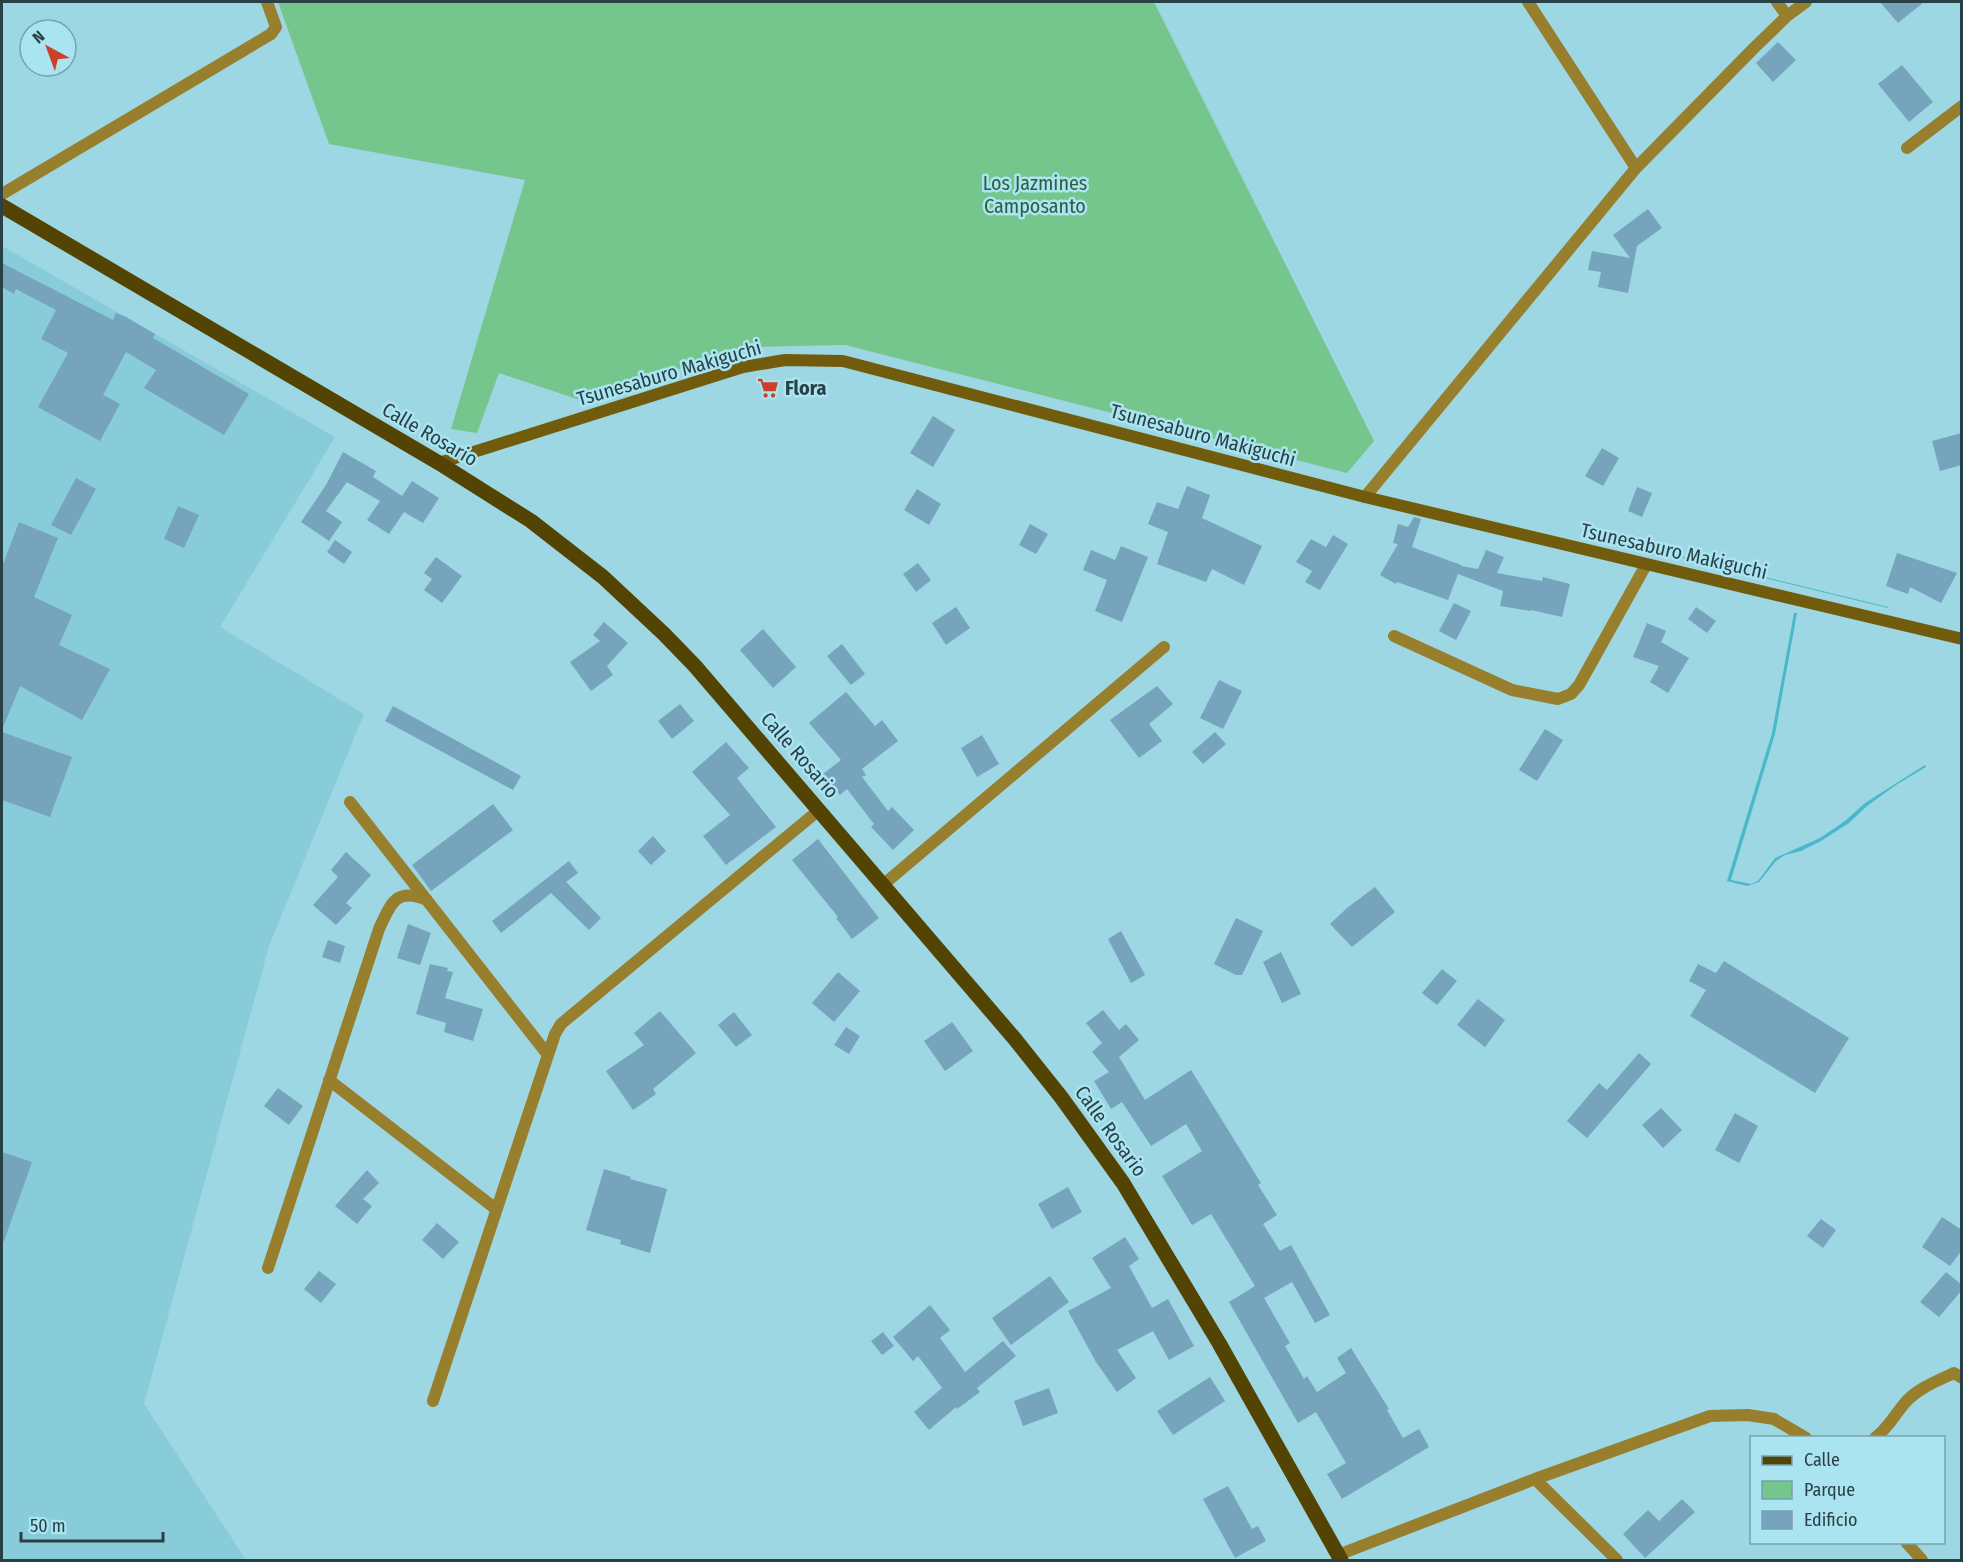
<svg xmlns="http://www.w3.org/2000/svg" width="1963" height="1562" font-family="'Fira Sans Condensed',sans-serif">
<style>
.built{fill:#88cbd9}
.green{fill:#74c68c}
.water{fill:#4bb7cc}
.building{fill:#76a4bd}
.lines{fill:none;stroke-linecap:round;stroke-linejoin:round}
.street{stroke:#977f2e;stroke-width:12}
.secondary{stroke:#715c0d;stroke-width:12}
.primary{stroke:#544404;stroke-width:15}
.labels{text-anchor:middle;dominant-baseline:central;stroke-width:5;stroke-linejoin:round;paint-order:stroke}
.park-label{font-size:20px;fill:#2b5e3b;stroke:#aae4f0}
.street-label{font-size:20px;fill:#294146;stroke:#aae4f0}
.poi-label{font-size:20px;font-weight:bold;fill:#294146;stroke:#aae4f0;text-anchor:start}
</style>
<rect width="100%" height="100%" fill="#9dd7e3"/>
<!-- built -->
<path class="built" d="M 2,246 L 335,437 L 220,627 L 364,714 L 269,946 L 144,1404 L 246,1560 L 2,1560 Z"/>
<!-- green -->
<path class="green" d="M 278,2 L 1154,2 L 1374,441 L 1347,473 L 845,345 L 754,347 L 725,354 L 583,401 L 499,373 L 477,433 L 451,429 L 525,180 L 329,144 Z"/>
<!-- water -->
<path class="water" d="M 1588,534 L 1888,607 L 1888,608 L 1587,535 Z
M 1794,613 L 1797,613 L 1775,734 L 1731,880 L 1751,884 L 1758,881 L 1775,858 L 1820,838 L 1845,821 L 1865,803 L 1925,765 L 1926,767 L 1896,785 L 1867,806 L 1849,823 L 1821,841 L 1801,851 L 1785,855 L 1776,861 L 1759,882 L 1747,886 L 1727,881 L 1772,733 Z"/>
<!-- building -->
<path class="building" d="M 1880,2 L 1924,2 L 1898,23 Z
M 1778,42 L 1796,60 L 1773,82 L 1756,63 Z
M 1902,65 L 1933,102 L 1909,122 L 1878,84 Z
M 1648,209 L 1662,228 L 1637,246 L 1628,293 L 1598,287 L 1601,272 L 1588,270 L 1592,251 L 1630,258 L 1613,235 Z
M 2,263 L 113,320 L 116,313 L 126,317 L 155,334 L 153,338 L 249,394 L 224,435 L 144,388 L 156,370 L 126,352 L 103,395 L 120,404 L 100,441 L 38,407 L 68,353 L 41,339 L 56,310 L 16,289 L 14,294 L 2,287 Z
M 933,416 L 955,430 L 933,467 L 910,453 Z
M 1962,433 L 1962,465 L 1940,471 L 1932,441 Z
M 1602,448 L 1619,458 L 1603,486 L 1585,476 Z
M 343,452 L 376,471 L 373,477 L 402,496 L 412,481 L 439,498 L 423,523 L 404,512 L 389,534 L 367,520 L 380,501 L 347,482 L 326,511 L 342,522 L 329,541 L 301,522 L 326,485 Z
M 76,478 L 96,489 L 71,535 L 51,525 Z
M 1187,486 L 1210,495 L 1202,518 L 1262,546 L 1244,585 L 1212,569 L 1206,582 L 1157,564 L 1168,532 L 1148,524 L 1157,502 L 1178,509 Z
M 1637,487 L 1652,493 L 1642,517 L 1628,511 Z
M 917,489 L 941,504 L 929,525 L 904,510 Z
M 178,506 L 199,515 L 184,548 L 164,539 Z
M 1414,517 L 1421,519 L 1412,547 L 1461,565 L 1461,566 L 1478,569 L 1486,550 L 1504,557 L 1497,573 L 1542,581 L 1543,577 L 1570,584 L 1562,617 L 1531,610 L 1531,611 L 1500,606 L 1503,591 L 1458,574 L 1448,600 L 1397,582 L 1396,584 L 1380,575 L 1398,544 L 1393,543 L 1398,524 L 1408,527 Z
M 19,522 L 58,538 L 34,597 L 72,615 L 59,645 L 110,669 L 82,720 L 20,686 L 2,730 L 2,567 Z
M 1030,524 L 1048,534 L 1036,554 L 1019,545 Z
M 1333,535 L 1348,544 L 1320,590 L 1305,582 L 1312,571 L 1296,562 L 1311,539 L 1326,547 Z
M 335,540 L 352,552 L 344,564 L 327,552 Z
M 1121,546 L 1148,557 L 1122,622 L 1095,611 L 1107,580 L 1083,570 L 1091,550 L 1115,560 Z
M 1897,553 L 1957,573 L 1941,603 L 1910,587 L 1908,594 L 1886,586 Z
M 436,557 L 462,576 L 442,603 L 424,590 L 432,579 L 424,573 Z
M 918,563 L 931,580 L 916,592 L 903,574 Z
M 1454,603 L 1471,611 L 1456,640 L 1439,631 Z
M 956,607 L 970,628 L 946,645 L 932,623 Z
M 1696,607 L 1716,621 L 1707,633 L 1688,619 Z
M 604,622 L 628,643 L 607,666 L 613,675 L 591,691 L 570,662 L 600,641 L 593,635 Z
M 1647,623 L 1666,631 L 1661,642 L 1689,658 L 1668,693 L 1650,682 L 1659,666 L 1633,657 Z
M 763,629 L 796,667 L 773,688 L 740,650 Z
M 842,644 L 865,674 L 851,685 L 827,656 Z
M 1219,680 L 1242,691 L 1223,729 L 1200,718 Z
M 1157,686 L 1173,704 L 1149,724 L 1162,741 L 1139,758 L 1110,720 Z
M 846,692 L 875,726 L 882,720 L 898,741 L 862,769 L 866,775 L 862,777 L 888,811 L 892,807 L 914,830 L 893,850 L 871,827 L 874,824 L 847,789 L 840,795 L 823,774 L 841,760 L 809,723 Z
M 680,704 L 694,721 L 672,739 L 658,721 Z
M 393,706 L 521,776 L 513,790 L 385,721 Z
M 1545,729 L 1563,740 L 1537,781 L 1519,770 Z
M 2,732 L 72,757 L 50,817 L 2,800 Z
M 1215,732 L 1226,744 L 1203,764 L 1192,752 Z
M 982,735 L 999,764 L 977,777 L 961,748 Z
M 726,742 L 749,768 L 737,778 L 776,827 L 726,865 L 703,836 L 730,815 L 692,772 Z
M 493,804 L 513,830 L 431,891 L 412,865 Z
M 653,836 L 666,851 L 651,865 L 638,851 Z
M 818,839 L 879,918 L 852,939 L 836,918 L 838,917 L 792,860 Z
M 346,852 L 371,875 L 346,903 L 352,908 L 336,925 L 313,905 L 338,877 L 331,870 Z
M 569,861 L 578,873 L 566,882 L 601,918 L 589,930 L 551,893 L 501,933 L 492,921 Z
M 1375,887 L 1395,912 L 1352,947 L 1330,924 L 1347,908 Z
M 1236,918 L 1263,931 L 1242,975 L 1236,975 L 1214,964 Z
M 408,924 L 431,933 L 420,965 L 397,958 Z
M 1121,931 L 1145,975 L 1131,983 L 1108,939 Z
M 328,940 L 345,946 L 340,963 L 322,957 Z
M 1281,952 L 1301,994 L 1282,1003 L 1263,962 Z
M 1724,961 L 1849,1038 L 1815,1093 L 1690,1016 L 1706,990 L 1689,981 L 1698,964 L 1716,973 Z
M 430,964 L 448,968 L 447,971 L 453,972 L 445,998 L 483,1009 L 473,1041 L 444,1032 L 446,1023 L 416,1014 Z
M 1442,969 L 1457,981 L 1437,1005 L 1422,993 Z
M 838,972 L 860,991 L 834,1022 L 812,1003 Z
M 1478,999 L 1505,1020 L 1485,1047 L 1457,1025 Z
M 1103,1010 L 1119,1030 L 1126,1024 L 1139,1040 L 1119,1057 L 1145,1100 L 1191,1070 L 1261,1183 L 1258,1185 L 1277,1215 L 1263,1224 L 1280,1251 L 1291,1245 L 1330,1315 L 1315,1323 L 1292,1282 L 1264,1298 L 1290,1343 L 1285,1346 L 1304,1379 L 1307,1376 L 1317,1392 L 1346,1373 L 1337,1358 L 1351,1348 L 1389,1409 L 1387,1410 L 1403,1438 L 1419,1429 L 1429,1447 L 1342,1499 L 1327,1474 L 1346,1463 L 1316,1412 L 1298,1423 L 1229,1302 L 1255,1286 L 1211,1214 L 1192,1225 L 1162,1176 L 1202,1151 L 1186,1124 L 1151,1146 L 1122,1102 L 1111,1109 L 1094,1081 L 1109,1072 L 1092,1052 L 1102,1043 L 1086,1023 Z
M 660,1011 L 696,1053 L 653,1089 L 656,1094 L 633,1110 L 606,1071 L 644,1045 L 634,1033 Z
M 734,1012 L 752,1035 L 736,1047 L 718,1025 Z
M 952,1022 L 973,1051 L 945,1071 L 924,1041 Z
M 846,1027 L 860,1036 L 849,1054 L 834,1045 Z
M 1639,1053 L 1651,1064 L 1587,1138 L 1567,1121 L 1599,1083 L 1607,1090 Z
M 278,1088 L 303,1106 L 289,1125 L 264,1106 Z
M 1661,1108 L 1682,1130 L 1663,1148 L 1642,1125 Z
M 1735,1113 L 1758,1126 L 1739,1163 L 1715,1150 Z
M 2,1152 L 32,1162 L 4,1241 L 2,1241 Z
M 604,1169 L 631,1177 L 630,1179 L 667,1189 L 650,1253 L 620,1244 L 621,1240 L 586,1230 Z
M 367,1170 L 379,1183 L 363,1199 L 372,1206 L 357,1224 L 335,1206 Z
M 1068,1187 L 1082,1212 L 1052,1229 L 1038,1204 Z
M 1942,1217 L 1962,1230 L 1962,1250 L 1950,1266 L 1922,1247 Z
M 1821,1219 L 1836,1230 L 1823,1248 L 1807,1236 Z
M 437,1223 L 459,1242 L 443,1259 L 422,1240 Z
M 1125,1237 L 1139,1259 L 1129,1266 L 1152,1308 L 1168,1299 L 1194,1346 L 1169,1360 L 1153,1331 L 1117,1350 L 1136,1378 L 1117,1392 L 1096,1362 L 1068,1311 L 1111,1288 L 1092,1258 Z
M 319,1271 L 336,1284 L 321,1303 L 304,1289 Z
M 1946,1272 L 1962,1285 L 1962,1290 L 1939,1317 L 1920,1302 Z
M 1050,1276 L 1069,1302 L 1011,1345 L 992,1318 Z
M 930,1305 L 950,1330 L 940,1338 L 965,1372 L 1003,1341 L 1016,1356 L 977,1388 L 980,1392 L 957,1409 L 956,1407 L 929,1430 L 914,1412 L 942,1388 L 918,1356 L 913,1361 L 893,1337 Z
M 883,1332 L 894,1346 L 882,1355 L 871,1341 Z
M 1210,1377 L 1225,1401 L 1173,1435 L 1157,1411 Z
M 1049,1388 L 1058,1413 L 1023,1426 L 1014,1401 Z
M 1228,1486 L 1252,1529 L 1258,1526 L 1266,1541 L 1235,1558 L 1203,1499 Z
M 1682,1499 L 1695,1512 L 1645,1558 L 1623,1534 L 1648,1510 L 1659,1521 Z"/>
<g class="lines">
<!-- street -->
<path class="street" d="M 1528,2 L 1636,168
M 1777,2 L 1787,16
M 1907,148 L 1962,106
M 2,194 L 271,34 L 276,27 L 267,2
M 1365,497 L 1636,168 L 1755,47 L 1787,16 L 1806,2
M 1394,636 L 1512,690 L 1558,699 L 1571,694 L 1579,685 L 1646,565
M 350,802 L 548,1055
M 884,884 L 1164,647
M 329,1080 L 496,1209
M 268,1268 L 379,929 C 391,903 396,887 427,900
M 433,1401 L 548,1055 L 555,1034 L 561,1024 L 819,810
M 1875,1438 C 1888,1428 1894,1416 1904,1404 C 1916,1389 1937,1381 1954,1373 L 1962,1378
M 1535,1479 L 1617,1560
M 1906,1542 L 1922,1560
M 1338,1555 L 1535,1479 L 1710,1416 L 1748,1415 L 1774,1419 L 1806,1438"/>
<!-- secondary -->
<path class="secondary" d="M 439,463 L 743,367 L 785,360 L 843,361 L 1365,497 L 1962,639"/>
<!-- primary -->
<path class="primary" d="M 2,206 L 439,463 L 531,521 L 603,577 L 664,634 L 695,666 L 1014,1038 L 1061,1097 L 1123,1183 L 1219,1343 L 1341,1560"/>
</g>
<!-- icons -->
<defs>
<symbol id="supermarket-bare" viewBox="-9 -9 18 18"><path d="M-6-5.5h2.5l.6 2H6L4.5 2H-2.5L-4.4-4H-6ZM-1.5 3.2a1.3 1.3 0 1 0 .1 0ZM3 3.2a1.3 1.3 0 1 0 .1 0Z" fill="#cb4028" stroke="#aae4f0" stroke-width="2.5" paint-order="stroke"/></symbol>
</defs>
<g fill-rule="evenodd">
<use href="#supermarket-bare" x="753" y="373" width="30" height="30"/>
</g>
<g class="labels">
<!-- park labels -->
<g class="park-label">
<text x="1035" y="183">Los Jazmines<tspan x="1035" dy="23">Camposanto</tspan></text>
</g>
<!-- street labels -->
<g class="street-label">
<text transform="translate(669 373) rotate(-16)">Tsunesaburo Makiguchi</text>
<text transform="translate(430 434) rotate(30)">Calle Rosario</text>
<text transform="translate(1203 435) rotate(15)">Tsunesaburo Makiguchi</text>
<text transform="translate(1674 551) rotate(13)">Tsunesaburo Makiguchi</text>
<text transform="translate(800 755) rotate(49)">Calle Rosario</text>
<text transform="translate(1111 1131) rotate(54)">Calle Rosario</text>
</g>
<!-- poi labels -->
<g class="poi-label">
<text x="785" y="388">Flora</text>
</g>
</g>
<!-- border -->
<rect width="1963" height="1562" fill="none" stroke="#294146" stroke-width="6"/>
<!-- legend -->
<rect x="1750" y="1436" width="195" height="108" fill="#aae4f0" stroke="#76a3ac" stroke-width="1.5"/>
<rect x="1762" y="1456" width="30" height="9" fill="#544404" stroke="#76a3ac" stroke-width="1.5"/>
<text x="1804" y="1466" font-size="18" fill="#294146">Calle</text>
<rect x="1762" y="1481" width="30" height="18" fill="#74c68c" stroke="#76a3ac" stroke-width="1.5"/>
<text x="1804" y="1496" font-size="18" fill="#294146">Parque</text>
<rect x="1762" y="1511" width="30" height="18" fill="#76a4bd" stroke="#76a3ac" stroke-width="1.5"/>
<text x="1804" y="1526" font-size="18" fill="#294146">Edificio</text>
<!-- north arrow -->
<g transform="translate(48 48) rotate(319)"><circle r="28" fill="#aae4f0" stroke="#76a3ac" stroke-width="1.5"/>
<path d="M0-4.5L10 22L0 15L-10 22Z" fill="#cb4028"/>
<text y="-9" font-size="16" font-weight="bold" text-anchor="middle" fill="#294146">N</text>
</g>
<!-- scale -->
<path d="M21 1532v9h142v-9" fill="none" stroke="#294146" stroke-width="3"/>
<text x="30" y="1532" font-size="18" fill="#294146" stroke="#aae4f0" stroke-width="4.5" paint-order="stroke">50 m</text>
</svg>
